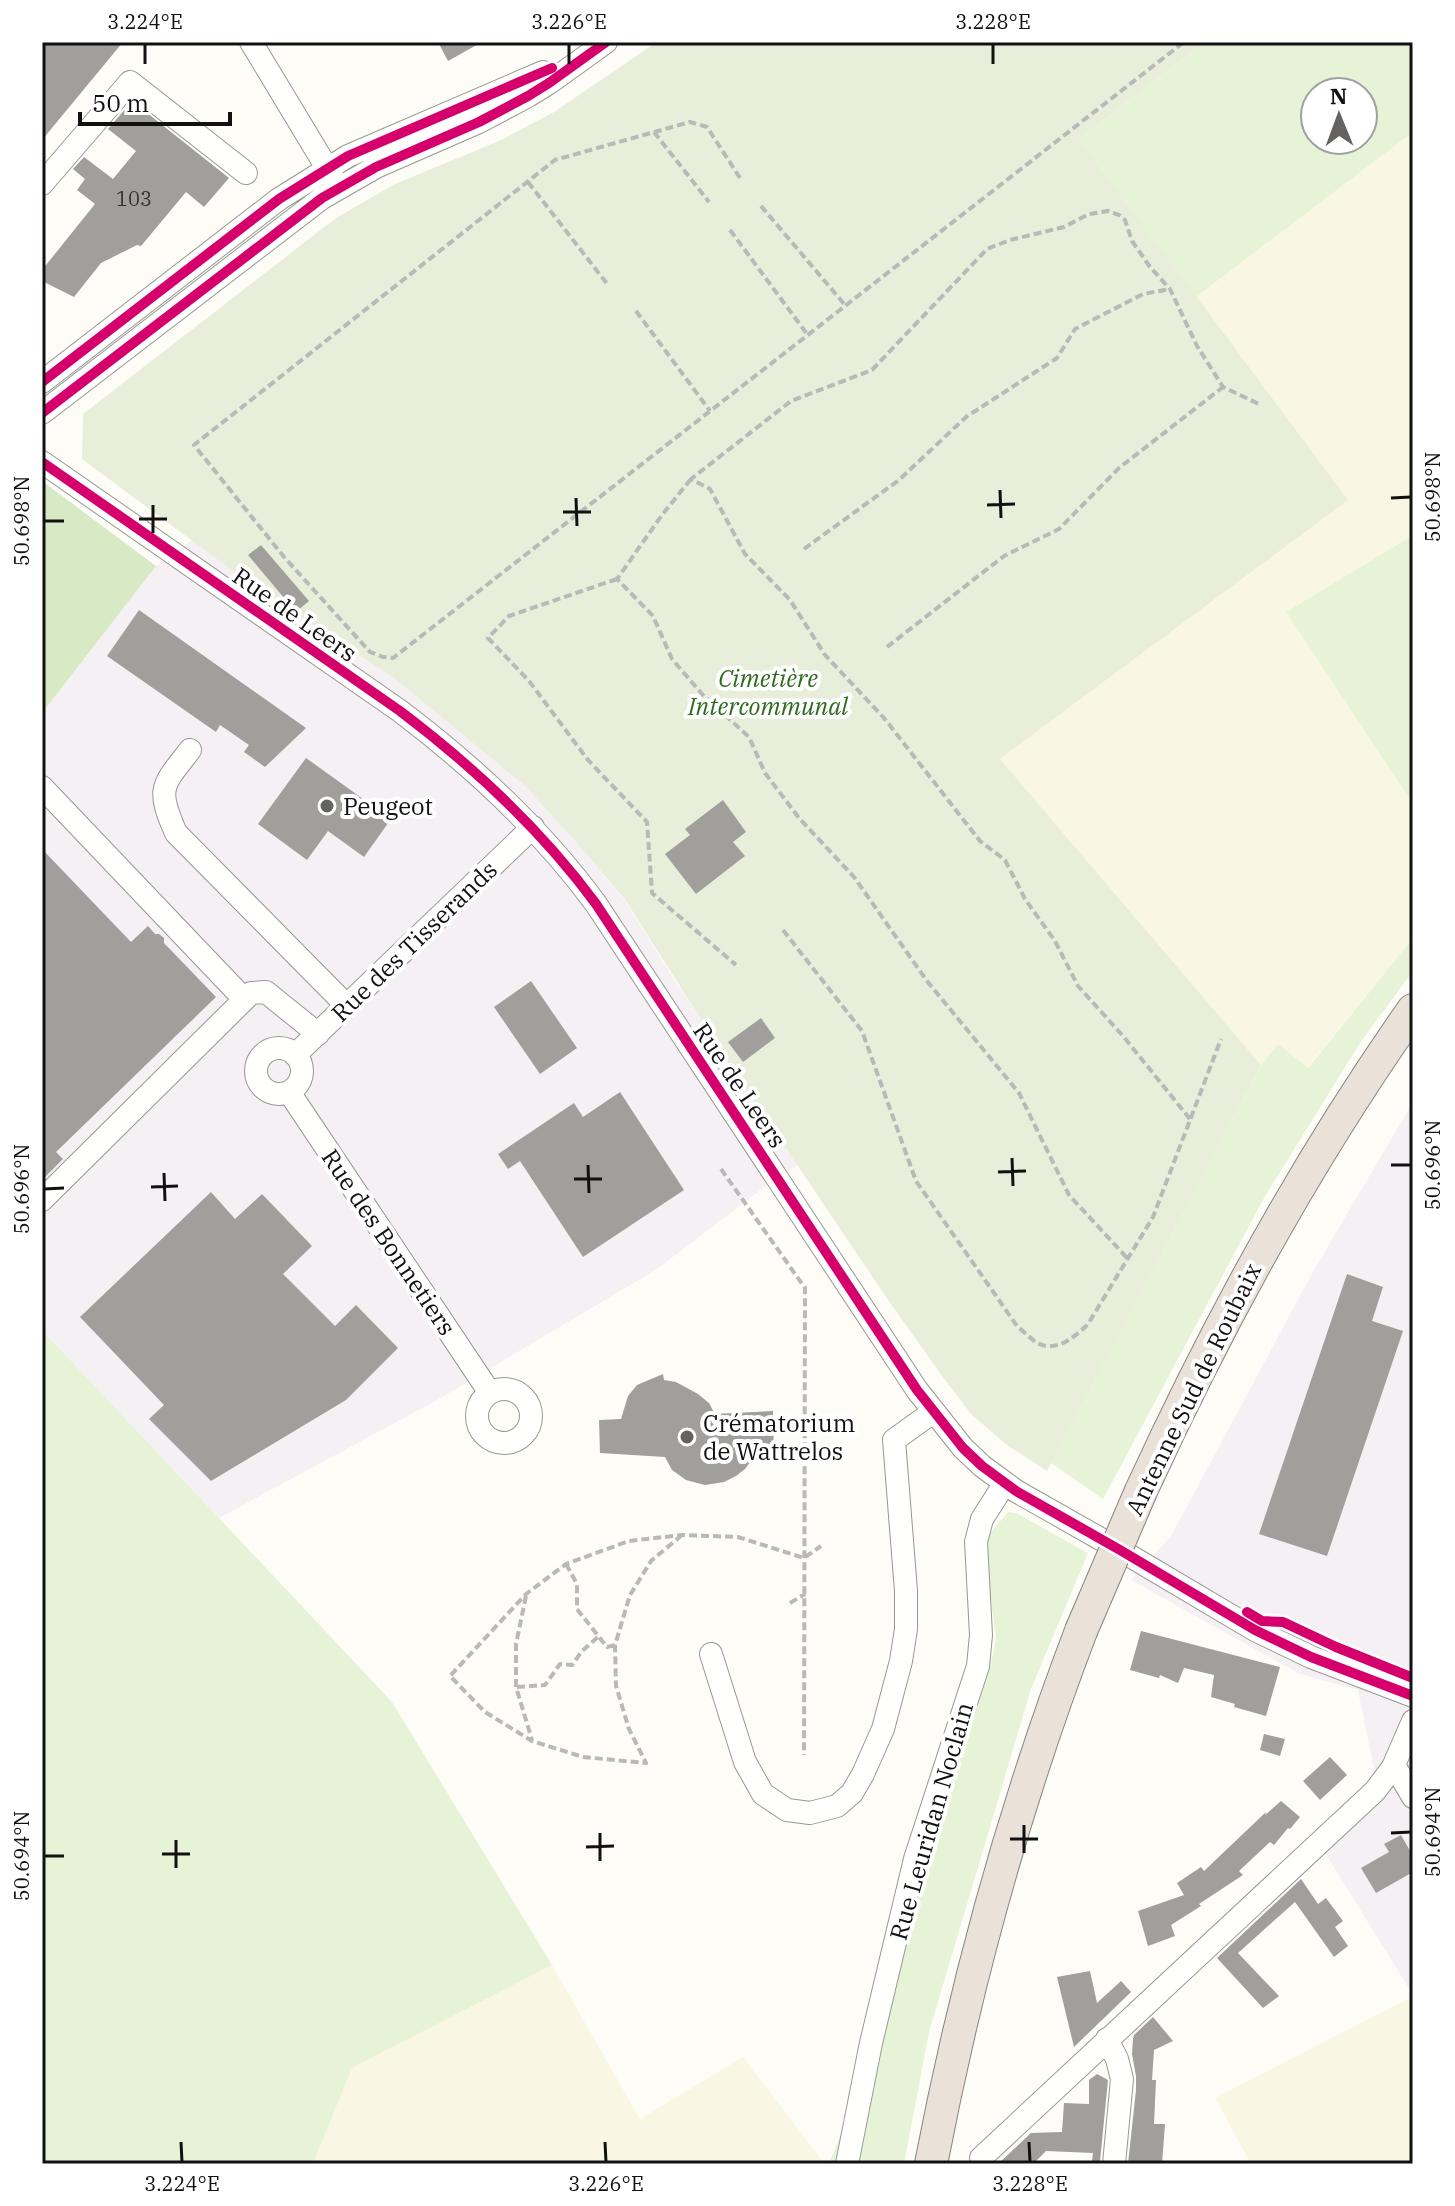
<svg xmlns="http://www.w3.org/2000/svg" width="1455" height="2206" font-family="'IBM Plex Serif',serif">
<style>
.industrial{fill:#f5f0f3}
.farmland{fill:#f9f7e4}
.green{fill:#e7f3d7;fill-rule:evenodd}
.forest{fill:#d8eac5}
.cemetery{fill:#e9eedb}
.building{fill:#a19f9c}
.lines{fill:none;stroke-linecap:round;stroke-linejoin:round}
.minor-casing{stroke:#979795;stroke-width:24}
.highway-casing{stroke:#858482;stroke-width:34}
.path{stroke:#b9b9b8;stroke-width:4;stroke-dasharray:8 4;stroke-linecap:butt}
.minor{stroke:#fffffe;stroke-width:22}
.highway{stroke:#eae1d8;stroke-width:32}
.highway-bridge-casing{stroke:#858482;stroke-width:34;stroke-linecap:butt}
.highway-bridge{stroke:#eae1d8;stroke-width:32}
.cycleway-casing{stroke:#fff;stroke-width:15}
.cycleway{stroke:#d6006c;stroke-width:10}
.ticks{fill:none;stroke:#111;stroke-width:3}
.poi-dot{fill:#646362;stroke:#fff;stroke-width:3}
.labels{text-anchor:middle;dominant-baseline:central;stroke-width:8;stroke-linejoin:round;paint-order:stroke}
.number-label{font-size:20px;fill:#353434}
.street-label{font-size:24px;fill:#111;stroke:#fff}
.park-label{font-size:24px;font-style:italic;fill:#2f6b1f;stroke:#fff}
.poi-label{font-size:24px;fill:#111;stroke:#fff;text-anchor:start}
.neatline{fill:none;stroke:#111;stroke-width:3}
.ticks-label{font-size:20px;text-anchor:middle;fill:#111}
</style>
<rect width="100%" height="100%" fill="#fdfcf7"/>
<!-- industrial -->
<path class="industrial" d="M 192,540 L 264,594 L 394,678 L 525,786 L 577,843 L 625,901 L 673,978 L 798,1165 L 767,1185 L 657,1269 L 437,1400 L 219,1518 L 42,1330 L 42,713 L 156,566 Z
M 1413,1102 L 1413,1995 L 1324,1851 L 1382,1797 L 1374,1769 L 1358,1690 L 1300,1674 L 1131,1580 L 1171,1536 L 1314,1270 Z"/>
<!-- farmland -->
<path class="farmland" d="M 1413,132 L 1413,535 L 1286,612 L 1413,804 L 1413,938 L 1307,1068 L 1278,1044 L 1261,1065 L 1000,759 L 1347,500 L 1196,297 Z
M 552,1965 L 640,2119 L 743,2057 L 825,2164 L 313,2164 L 352,2068 Z
M 1413,1996 L 1413,2164 L 1251,2164 L 1215,2098 Z"/>
<!-- green -->
<path class="green" d="M 1205,42 L 1413,42 L 1413,132 L 1196,297 L 1079,139 ZM 1315,92 L 1363,92 L 1363,140 L 1315,140 Z
M 1413,535 L 1413,804 L 1286,612 Z
M 1413,938 L 1413,971 L 1360,1043 L 1264,1198 L 1103,1499 L 1051,1463 L 1261,1065 L 1278,1044 L 1308,1068 Z
M 42,1330 L 392,1702 L 552,1965 L 352,2068 L 313,2164 L 42,2164 Z
M 1008,1512 L 1016,1513 L 1088,1553 L 1031,1689 L 929,2032 L 904,2164 L 829,2164 L 891,2007 L 920,1885 L 990,1667 L 996,1640 L 985,1550 L 991,1532 Z"/>
<!-- forest -->
<path class="forest" d="M 42,481 L 156,566 L 42,713 Z"/>
<!-- cemetery -->
<path class="cemetery" d="M 657,42 L 1205,42 L 1079,139 L 1348,500 L 1000,759 L 1261,1065 L 1047,1471 L 1007,1445 L 972,1415 L 945,1380 L 886,1297 L 724,1056 L 626,901 L 577,843 L 525,786 L 394,678 L 264,594 L 82,459 L 83,414 L 336,218 L 395,184 L 499,141 L 554,112 Z"/>
<!-- building -->
<path class="building" d="M 42,42 L 123,42 L 42,140 Z
M 438,42 L 482,42 L 448,61 Z
M 132,101 L 229,178 L 204,207 L 186,192 L 141,246 L 137,245 L 101,263 L 74,297 L 42,281 L 42,270 L 95,204 L 77,190 L 85,179 L 73,169 L 84,157 L 113,179 L 136,151 L 108,129 Z
M 261,545 L 309,601 L 296,612 L 248,555 Z
M 139,610 L 306,728 L 265,767 L 244,752 L 249,745 L 220,725 L 216,732 L 107,656 Z
M 306,758 L 391,819 L 364,857 L 328,831 L 307,860 L 258,824 Z
M 723,800 L 746,832 L 733,842 L 745,856 L 696,894 L 665,854 L 690,835 L 685,829 Z
M 42,849 L 131,942 L 148,926 L 155,934 L 159,934 L 164,938 L 164,943 L 216,997 L 56,1152 L 63,1159 L 42,1180 Z
M 531,981 L 577,1048 L 540,1074 L 494,1007 Z
M 761,1018 L 775,1038 L 743,1062 L 728,1042 Z
M 620,1092 L 684,1190 L 583,1257 L 520,1161 L 508,1169 L 498,1154 L 574,1103 L 583,1117 Z
M 211,1192 L 235,1219 L 262,1194 L 312,1246 L 283,1274 L 335,1326 L 356,1305 L 398,1348 L 346,1400 L 211,1481 L 149,1419 L 164,1405 L 80,1317 Z
M 1347,1274 L 1383,1287 L 1372,1321 L 1403,1331 L 1327,1556 L 1259,1534 Z
M 663,1374 L 664,1380 L 676,1382 L 698,1394 L 709,1403 L 715,1414 L 773,1411 L 774,1461 L 751,1461 L 745,1469 L 736,1476 L 724,1482 L 705,1485 L 686,1480 L 672,1470 L 665,1457 L 600,1453 L 599,1420 L 621,1419 L 628,1396 L 637,1385 Z
M 1141,1631 L 1280,1667 L 1266,1716 L 1234,1707 L 1235,1704 L 1211,1697 L 1214,1675 L 1184,1668 L 1178,1683 L 1160,1675 L 1159,1678 L 1130,1670 Z
M 1264,1734 L 1285,1739 L 1280,1756 L 1260,1750 Z
M 1330,1757 L 1347,1775 L 1320,1800 L 1303,1781 Z
M 1281,1801 L 1300,1817 L 1290,1829 L 1288,1828 L 1274,1845 L 1270,1842 L 1239,1871 L 1243,1875 L 1199,1904 L 1201,1906 L 1171,1925 L 1175,1936 L 1148,1946 L 1138,1911 L 1184,1895 L 1177,1883 L 1201,1867 L 1204,1871 L 1266,1812 L 1265,1815 Z
M 1401,1835 L 1413,1856 L 1413,1872 L 1376,1893 L 1361,1868 L 1389,1852 L 1384,1844 Z
M 1301,1879 L 1318,1904 L 1326,1898 L 1343,1921 L 1335,1927 L 1348,1946 L 1334,1957 L 1295,1902 L 1238,1953 L 1279,1996 L 1263,2008 L 1217,1958 Z
M 1090,1971 L 1097,2003 L 1121,1981 L 1131,1992 L 1074,2047 L 1057,1977 Z
M 1153,2017 L 1173,2041 L 1154,2050 L 1152,2080 L 1156,2080 L 1154,2124 L 1165,2124 L 1162,2164 L 1128,2164 L 1136,2090 L 1136,2076 L 1132,2054 L 1133,2039 L 1134,2035 Z
M 1097,2074 L 1108,2080 L 1100,2161 L 1092,2161 L 1093,2153 L 1046,2151 L 1033,2164 L 998,2164 L 1031,2133 L 1062,2132 L 1064,2103 L 1089,2104 L 1089,2080 Z"/>
<g class="lines">
<defs>
<path id="minor" d="M 251,42 L 333,178
M 42,184 L 130,82 L 246,173
M 42,382 L 279,199 L 348,156 L 543,72
M 42,413 L 322,198 L 376,167 L 479,122 L 528,96 L 549,83 L 606,42
M 42,462 L 400,711 C 474,767 541,829 596,904 L 917,1390 L 963,1448 L 982,1466 L 1016,1491 L 1120,1550 L 1255,1630 L 1311,1657 L 1413,1696
M 190,750 C 162,786 156,788 176,833 L 347,1006
M 42,787 L 244,999
M256 1071a23 23 0 1 1 46 0a23 23 0 1 1-46 0Z
M 295,1055 L 533,827
M 289,1092 L 490,1393
M 42,1200 L 251,993 L 266,992 L 318,1034
M477 1416a27 27 0 1 1 54 0a27 27 0 1 1-54 0Z
M 711,1654 L 745,1762 L 763,1794 L 787,1810 L 810,1813 L 837,1806 L 852,1793 L 863,1774 L 883,1729 L 901,1661 L 906,1629 L 906,1591 L 894,1440 L 933,1412
M 1394,1765 L 1413,1797
M 1107,2039 L 1117,2059 L 1122,2079 L 1114,2164
M 981,2158 L 1375,1791 L 1393,1767 L 1413,1721
M 847,2164 L 871,2043 L 915,1859 L 978,1666 L 981,1635 L 976,1542 L 982,1519 L 1005,1483"/>
<path id="highway" d="M 1141,1491 C 1218,1323 1306,1162 1413,1010
M 931,2164 C 966,1982 1015,1804 1081,1631"/>
</defs>
<!-- minor casing -->
<use href="#minor" class="minor-casing"/>
<!-- highway casing -->
<use href="#highway" class="highway-casing"/>
<!-- path -->
<path class="path" d="M 654,132 L 709,202
M 740,178 L 707,127 L 690,122 L 555,160 L 194,445 L 284,557 L 370,652 L 383,657 L 393,658 L 1184,42
M 528,182 L 608,285
M 761,206 L 845,305
M 730,230 L 807,334
M 636,311 L 710,411
M 691,479 L 662,515 L 617,579 L 653,616 L 672,659 L 702,694 L 749,737 L 765,773 L 799,818 L 854,877 L 927,981 L 1019,1093 L 1069,1195 L 1128,1259
M 804,549 L 899,480 L 966,417 L 1057,358 L 1075,329 L 1143,294 L 1170,289
M 617,579 L 509,616 L 488,638 L 529,681 L 588,760 L 647,822 L 652,893 L 736,965
M 887,647 L 1004,556 L 1059,529 L 1119,468 L 1223,387
M 783,930 L 862,1031 L 916,1181 L 1017,1326 C 1023,1331 1030,1338 1037,1343 C 1056,1353 1075,1337 1088,1324 L 1153,1217 L 1221,1039
M 1190,1119 L 1123,1036 L 1078,986 L 1055,941 L 1025,899 L 1005,860 L 980,841 L 884,718 L 825,655 L 790,600 L 745,554 L 710,489 L 691,479 L 791,401 L 872,370 L 987,249 L 1010,240 L 1064,227 L 1089,214 L 1108,211 L 1119,215 L 1125,220 L 1132,241 L 1150,267 L 1170,289 L 1197,346 L 1223,387 L 1261,405
M 721,1169 L 805,1288 L 804,1755
M 682,1535 L 651,1561 L 630,1595 L 615,1645 L 616,1686 L 629,1729 L 646,1763 L 583,1757 L 532,1741 L 485,1712 L 450,1676 L 526,1594 L 566,1564 L 629,1541 L 682,1535 L 738,1537 L 804,1558 L 821,1546
M 566,1564 L 577,1584 L 577,1609 L 607,1647 L 615,1645
M 526,1596 L 516,1644 L 516,1687 L 532,1740
M 790,1603 L 805,1594
M 517,1687 L 545,1685 L 560,1664 L 572,1665 L 582,1651 L 599,1636"/>
<!-- minor -->
<use href="#minor" class="minor"/>
<!-- highway -->
<use href="#highway" class="highway"/>
<defs>
<path id="highway-bridge" d="M 1081,1631 L 1141,1491"/>
</defs>
<!-- highway-bridge casing -->
<use href="#highway-bridge" class="highway-bridge-casing"/>
<!-- highway-bridge -->
<use href="#highway-bridge" class="highway-bridge"/>
<defs>
<path id="cycleway" d="M 42,382 L 279,199 L 348,156 L 552,68
M 42,413 L 322,198 L 376,167 L 479,122 L 528,96 L 549,83 L 606,42
M 42,462 L 400,711 C 474,767 541,829 596,904 L 917,1390 L 963,1448 L 982,1466 L 1016,1491 L 1120,1550 L 1255,1630 L 1311,1657 L 1413,1696
M 1247,1612 L 1262,1621 L 1283,1622 L 1336,1647 L 1413,1678"/>
</defs>
<!-- cycleway casing -->
<use href="#cycleway" class="cycleway-casing"/>
<!-- cycleway -->
<use href="#cycleway" class="cycleway"/>
</g>
<!-- ticks -->
<path class="ticks" d="M 145,44 L 145,64M 569,44 L 569,64M 993,44 L 993,64M 1000,490 L 1001,518M 576,498 L 577,526M 1391,498 L 1411,497M 153,505 L 153,533M 987,505 L 1015,504M 563,512 L 591,512M 139,519 L 167,519M 44,521 L 64,521M 1012,1158 L 1013,1186M 588,1165 L 589,1193M 1391,1165 L 1411,1165M 998,1172 L 1026,1171M 164,1173 L 165,1201M 574,1179 L 602,1179M 151,1187 L 178,1186M 44,1189 L 64,1188M 1024,1825 L 1024,1853M 600,1833 L 600,1861M 1391,1833 L 1411,1832M 1010,1839 L 1038,1839M 176,1840 L 176,1868M 586,1847 L 614,1846M 162,1854 L 190,1854M 44,1856 L 64,1856M 181,2142 L 182,2162M 605,2142 L 606,2162M 1029,2142 L 1030,2162"/>
<!-- markers -->
<g class="poi-dot">
<circle cx="327" cy="806" r="8"/>
<circle cx="687" cy="1437" r="8"/>
</g>
<g class="labels">
<!-- number labels -->
<g class="number-label">
<text x="134" y="198">103</text>
</g>
<!-- street labels -->
<g class="street-label">
<text transform="translate(295 614) rotate(35)">Rue de Leers</text>
<text transform="translate(414 941) rotate(-44)">Rue des Tisserands</text>
<text transform="translate(740 1085) rotate(56)">Rue de Leers</text>
<text transform="translate(389 1242) rotate(56)">Rue des Bonnetiers</text>
<text transform="translate(1193 1389) rotate(-64)">Antenne Sud de Roubaix</text>
<text transform="translate(931 1821) rotate(-74)">Rue Leuridan Noclain</text>
</g>
<!-- park labels -->
<g class="park-label">
<text x="768" y="678">Cimetière<tspan x="768" dy="28">Intercommunal</tspan></text>
</g>
<!-- poi labels -->
<g class="poi-label">
<text x="343" y="806">Peugeot</text>
<text x="703" y="1423">Crématorium<tspan x="703" dy="28">de Wattrelos</tspan></text>
</g>
</g>
<!-- border -->
<rect width="1455" height="2206" fill="none" stroke="#ffffff" stroke-width="88"/>
<!-- north arrow -->
<g transform="translate(1339 116) rotate(359)"><circle r="38" fill="#ffffff" stroke="#a0a0a0" stroke-width="2"/>
<path d="M0-6L14 30L0 20L-14 30Z" fill="#646362"/>
<text y="-12" font-size="22" font-weight="bold" text-anchor="middle" fill="#111111">N</text>
</g>
<!-- scale -->
<path d="M80 112v12h150v-12" fill="none" stroke="#111111" stroke-width="4"/>
<text x="92" y="112" font-size="24" fill="#111111" stroke="#ffffff" stroke-width="6" paint-order="stroke">50 m</text>
<rect x="44" y="44" width="1367" height="2118" class="neatline"/>
<g class="ticks-label">
<text x="145" y="29">3.224°E</text>
<text x="569" y="29">3.226°E</text>
<text x="993" y="29">3.228°E</text>
<text transform="translate(1433 497) rotate(-90)" y="7">50.698°N</text>
<text transform="translate(22 521) rotate(-90)" y="7">50.698°N</text>
<text transform="translate(1433 1165) rotate(-90)" y="7">50.696°N</text>
<text transform="translate(22 1189) rotate(-90)" y="7">50.696°N</text>
<text transform="translate(1433 1832) rotate(-90)" y="7">50.694°N</text>
<text transform="translate(22 1856) rotate(-90)" y="7">50.694°N</text>
<text x="182" y="2191">3.224°E</text>
<text x="606" y="2191">3.226°E</text>
<text x="1030" y="2191">3.228°E</text>
</g>
</svg>
